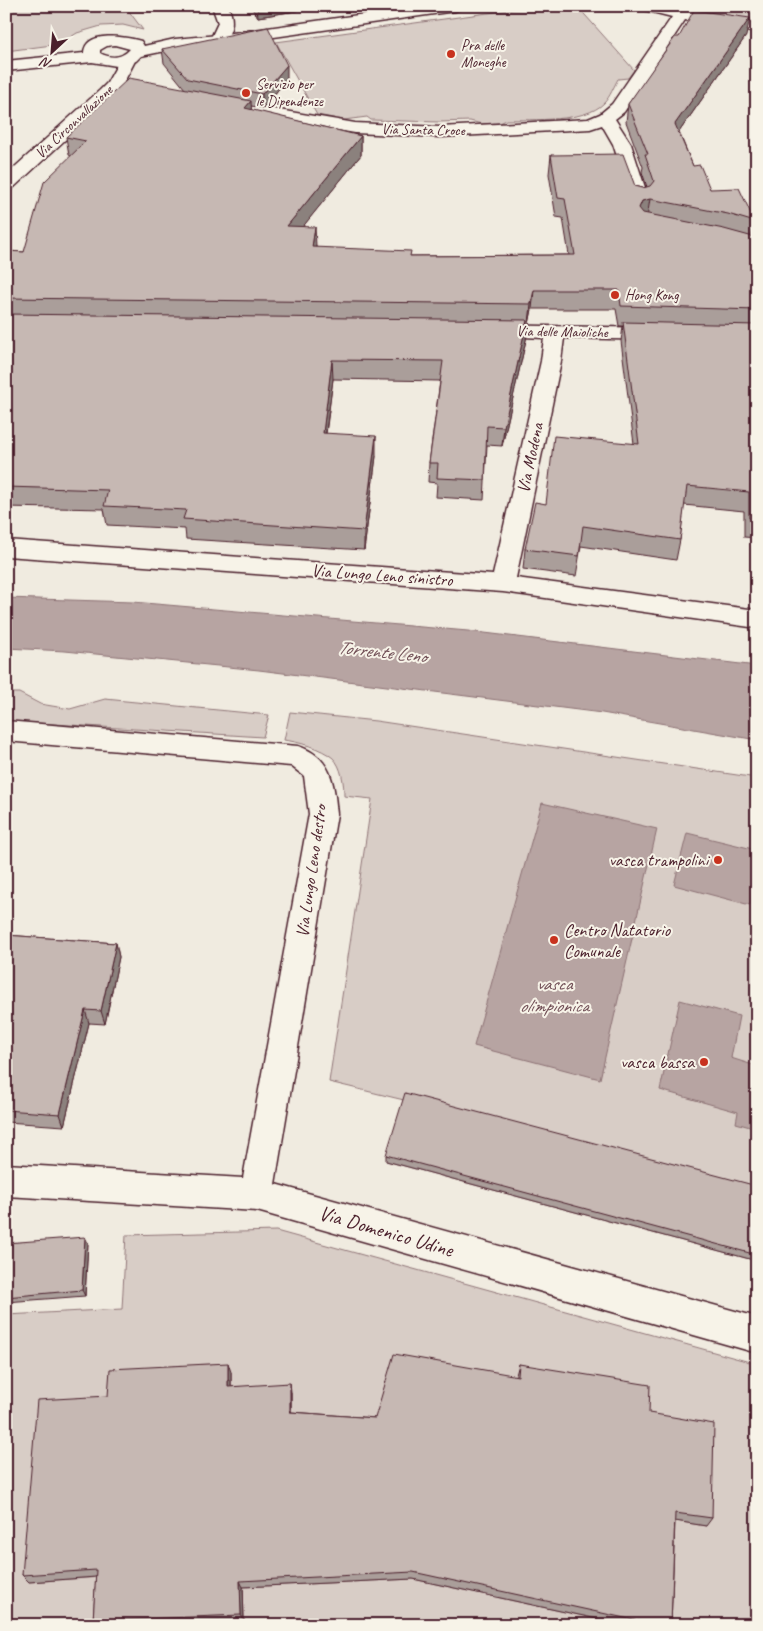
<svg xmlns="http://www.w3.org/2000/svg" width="763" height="1631" font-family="Caveat,sans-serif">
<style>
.green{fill:#d8cdc6;stroke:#917678}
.water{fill:#b7a4a2;stroke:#8b6f72}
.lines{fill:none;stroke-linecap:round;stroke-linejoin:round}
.minor-casing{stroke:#4a1f2b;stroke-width:3}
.secondary-casing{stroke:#4a1f2b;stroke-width:3}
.minor{fill:#f7f3e8;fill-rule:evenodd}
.secondary{fill:#f7f3e8;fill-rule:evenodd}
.wall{fill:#aa9e9a;stroke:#4a1f2b}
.shaded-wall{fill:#8b817d;stroke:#4a1f2b}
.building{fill:#c6b8b3;stroke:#4a1f2b}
.poi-dot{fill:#c8321e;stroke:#f7f3e8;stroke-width:2}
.labels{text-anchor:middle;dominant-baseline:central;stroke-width:4;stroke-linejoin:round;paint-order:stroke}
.far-poi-label{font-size:15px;fill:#4a1f2b;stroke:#f7f3e8;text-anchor:start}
.far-street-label{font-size:15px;fill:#4a1f2b;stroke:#f7f3e8}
.street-label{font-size:18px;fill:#4a1f2b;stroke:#f7f3e8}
.poi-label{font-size:18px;fill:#4a1f2b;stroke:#f7f3e8;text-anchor:end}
.water-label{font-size:19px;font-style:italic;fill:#704e55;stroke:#f7f3e8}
.near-street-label{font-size:21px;fill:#4a1f2b;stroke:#f7f3e8}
</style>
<rect width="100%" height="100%" fill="#f0ebe0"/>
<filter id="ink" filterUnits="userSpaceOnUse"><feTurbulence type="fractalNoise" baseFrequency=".02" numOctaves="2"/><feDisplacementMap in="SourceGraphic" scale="10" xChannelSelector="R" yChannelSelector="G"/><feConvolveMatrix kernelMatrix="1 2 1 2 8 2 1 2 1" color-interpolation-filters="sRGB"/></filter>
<g filter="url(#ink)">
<!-- green -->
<path class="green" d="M 6,6 L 125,6 L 143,30 L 123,25 L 101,26 L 77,33 L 60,44 L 6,51 Z
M 539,6 L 577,6 L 634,70 L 628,78 L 618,79 C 614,86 610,97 604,103 C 585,123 532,119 506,120 L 500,123 L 482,124 L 470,121 L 439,122 L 371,120 L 367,117 L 344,120 L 317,115 L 276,42 Z
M 661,6 L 757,6 L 757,23 Z
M 6,693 L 19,693 L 40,704 L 70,709 L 105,699 L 269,715 L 263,737 L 6,721 Z
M 290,712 L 376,721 L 757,778 L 757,1261 L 386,1161 L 404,1100 L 329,1082 L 372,799 L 344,796 C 344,784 342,767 333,758 C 321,748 299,742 284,740 Z
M 276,1231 L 757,1364 L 757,1625 L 666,1625 L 670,1520 L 706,1526 L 513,1411 L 375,1427 L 112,1406 L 29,1582 L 101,1577 L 99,1625 L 6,1625 L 6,1315 L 122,1309 L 126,1235 Z
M 413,1579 L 625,1625 L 147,1625 L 243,1621 L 243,1587 Z"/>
<!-- water -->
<path class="water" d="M 6,598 L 133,602 L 468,631 L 757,666 L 757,740 L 602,713 L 259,670 L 65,651 L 6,648 Z
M 542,803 L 657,829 L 600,1079 L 474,1046 Z
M 687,833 L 757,850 L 757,870 L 750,905 L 674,885 Z
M 680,1000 L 739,1016 L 731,1058 L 753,1065 L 757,1046 L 757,1129 L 736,1123 L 738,1112 L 660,1090 Z"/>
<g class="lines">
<defs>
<path id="minor" d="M 212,6 L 228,6 C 235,21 232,30 224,43 L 212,43 L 210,40 L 218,23 Z
M 638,6 L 664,6 L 757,23 L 757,33 L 685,20 L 624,112 L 615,119 L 631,144 L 649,200 L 646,204 L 640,205 L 634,204 L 631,200 L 613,144 L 602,125 L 590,129 L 440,137 L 355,133 L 243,114 L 237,113 L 235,109 L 237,105 L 243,104 L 355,123 L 440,127 L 588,119 L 600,114 L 612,104 L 672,17 L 640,9 Z
M 128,54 L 134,56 L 136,59 L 124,82 L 162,89 L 164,93 L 162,97 L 156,98 L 118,91 L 12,189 L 6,190 L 6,175 L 100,90 L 107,83 L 122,56 Z
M 488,325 L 658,328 L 665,330 L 668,334 L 665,338 L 658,340 L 564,338 L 561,361 L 516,578 L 757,610 L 757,628 L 503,592 L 6,556 L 6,540 L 493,575 L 541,361 L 544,338 L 481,335 L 478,331 L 481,327 Z
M 6,721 L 298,746 C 332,757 334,783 337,814 L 275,1184 L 757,1317 L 757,1353 L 257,1211 L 6,1196 L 6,1164 L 243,1178 L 309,814 L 304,776 L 291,766 L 6,741 Z"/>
<path id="secondary" d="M 421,6 L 462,6 L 460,9 L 455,11 L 218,45 L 175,49 L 141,56 L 136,61 L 117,66 L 92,62 L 6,71 L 6,61 L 84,53 C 85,29 127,37 141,41 L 144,46 L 175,39 L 218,35 ZM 115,45 L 130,49 C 122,58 111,59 100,53 L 100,50 L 107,46 Z"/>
</defs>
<!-- minor casing -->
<use href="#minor" class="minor-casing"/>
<!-- secondary casing -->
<use href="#secondary" class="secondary-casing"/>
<!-- minor -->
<use href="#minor" class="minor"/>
<!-- secondary -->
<use href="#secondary" class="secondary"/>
</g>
<!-- wall -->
<path class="wall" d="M 250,6 L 327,6 L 258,17 Z
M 746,36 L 679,132 L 693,166 L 710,189 L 755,222 L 751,237 L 757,238 L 757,538 L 744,537 L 744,511 L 684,505 L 680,540 L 676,560 L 581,546 L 576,576 L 523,569 L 525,549 L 546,504 L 634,444 L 621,341 L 623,326 L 619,326 L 616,309 L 532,309 L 529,324 L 527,324 L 526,340 L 502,446 L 487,445 L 484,500 L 436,497 L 437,483 L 428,482 L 429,463 L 440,381 L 333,379 L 326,434 L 376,456 L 364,550 L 186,539 L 185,529 L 107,525 L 104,509 L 6,507 L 6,251 L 24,252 L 71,156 L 69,155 L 66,137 L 185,89 L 164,63 L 162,49 L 287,79 L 263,108 L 251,106 L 251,110 L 361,136 L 361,155 L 303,226 L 316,246 L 316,248 L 410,256 L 569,255 L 563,218 L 556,217 L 549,174 L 551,155 L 635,186 L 643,188 L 647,187 L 642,172 L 643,167 L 626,122 L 628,104 L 679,37 Z
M 6,935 L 116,943 L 119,957 L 105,1024 L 89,1023 L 64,1126 L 6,1122 Z
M 386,1155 L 757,1186 L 757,1261 L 386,1161 Z
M 6,1243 L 88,1243 L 85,1296 L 6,1302 Z
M 519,1364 L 649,1413 L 712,1518 L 706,1526 L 675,1521 L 671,1625 L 625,1625 L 413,1579 L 243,1587 L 244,1621 L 147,1625 L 97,1625 L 93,1621 L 96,1577 L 29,1582 L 22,1575 L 108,1396 L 231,1372 L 231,1386 L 291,1392 L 291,1412 L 375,1418 L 516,1375 Z"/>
<!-- shaded-wall -->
<path class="shaded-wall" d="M 257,6 L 327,6 L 258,17 Z
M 750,18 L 746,36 L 672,142 L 675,124 Z
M 287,65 L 287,79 L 263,108 L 262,94 Z
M 251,101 L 252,120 L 245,108 Z
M 361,136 L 361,155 L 288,245 L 287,226 Z
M 650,199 L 647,218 L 639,220 L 639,208 L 642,201 Z
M 315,227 L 316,246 L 312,266 L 312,247 Z
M 534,290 L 532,309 L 529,324 L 531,304 Z
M 527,320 L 526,340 L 502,446 L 504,427 Z
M 332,360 L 333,379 L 323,453 L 323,433 Z
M 376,436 L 376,456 L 364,550 L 364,531 Z
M 116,943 L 119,957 L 105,1024 L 101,1011 Z
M 85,1010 L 89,1023 L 64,1126 L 60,1114 Z
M 85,1237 L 88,1243 L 85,1296 L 82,1290 Z
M 228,1363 L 231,1372 L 231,1396 L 228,1387 Z
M 290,1383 L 291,1392 L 291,1421 L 290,1412 Z
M 240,1581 L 243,1587 L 244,1621 L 241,1615 Z"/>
<!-- building -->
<path class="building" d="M 694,10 L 750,18 L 675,124 L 693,166 L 700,165 L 710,189 L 739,188 L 755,222 L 728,214 L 650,199 L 642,201 L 639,208 L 643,213 L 724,229 L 757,238 L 757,310 L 621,306 L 619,290 L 534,290 L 531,304 L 6,298 L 6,251 L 24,252 L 44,182 L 86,141 L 66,137 L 129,78 L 251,101 L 245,108 L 361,136 L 287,226 L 315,227 L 312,247 L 411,251 L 410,256 L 575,255 L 565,199 L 558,198 L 551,155 L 623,154 L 635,186 L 643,188 L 650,186 L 654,181 L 645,154 L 648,154 L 628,104 L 675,37 L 679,37 Z
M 268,27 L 287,65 L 262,94 L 188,79 L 162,49 Z
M 6,314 L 527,320 L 504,427 L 487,426 L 485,480 L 437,478 L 438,463 L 429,463 L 443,361 L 332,360 L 323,433 L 376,436 L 364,531 L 183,519 L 186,510 L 104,506 L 108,490 L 6,487 Z
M 623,322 L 757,325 L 757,518 L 749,518 L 749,492 L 687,486 L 680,540 L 583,526 L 579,556 L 525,549 L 535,502 L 546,504 L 554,436 L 639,444 Z
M 6,935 L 116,943 L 101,1011 L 85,1010 L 60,1114 L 6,1110 Z
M 405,1093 L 757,1186 L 757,1255 L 386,1155 Z
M 85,1237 L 82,1290 L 6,1297 L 6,1243 Z
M 394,1354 L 518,1376 L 519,1364 L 650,1385 L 649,1413 L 714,1424 L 712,1518 L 675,1513 L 671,1625 L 657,1625 L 413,1572 L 240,1581 L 241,1615 L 93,1621 L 96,1570 L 22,1575 L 37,1400 L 108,1396 L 110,1369 L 228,1363 L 228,1387 L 290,1383 L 290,1412 L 375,1418 Z"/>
</g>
<!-- markers -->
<g class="poi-dot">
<circle cx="451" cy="54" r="5"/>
<circle cx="246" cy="93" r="5"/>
<circle cx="615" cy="295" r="5"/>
<circle cx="718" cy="860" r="5"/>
<circle cx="554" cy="940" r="5"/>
<circle cx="704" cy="1062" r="5"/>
</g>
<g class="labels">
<!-- far-poi labels -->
<g class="far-poi-label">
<text x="461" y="45">Pra delle<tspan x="461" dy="17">Moneghe</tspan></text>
<text x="256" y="84">Servizio per<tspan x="256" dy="17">le Dipendenze</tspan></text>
<text x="625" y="295">Hong Kong</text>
</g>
<!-- far-street labels -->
<g class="far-street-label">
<text transform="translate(74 122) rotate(-43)">Via Circonvallazione</text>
<text transform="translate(423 130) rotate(1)">Via Santa Croce</text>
<text transform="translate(562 332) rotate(1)">Via delle Maioliche</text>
</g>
<!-- street labels -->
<g class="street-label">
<text transform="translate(530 458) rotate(-78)">Via Modena</text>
<text transform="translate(382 575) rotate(4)">Via Lungo Leno sinistro</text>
<text transform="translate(311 871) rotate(-82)">Via Lungo Leno destro</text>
</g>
<!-- poi labels -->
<g class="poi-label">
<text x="708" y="860">vasca trampolini</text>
<text x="564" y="930" text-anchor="start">Centro Natatorio<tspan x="564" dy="21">Comunale</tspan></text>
<text x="694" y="1062">vasca bassa</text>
</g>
<!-- water labels -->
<g class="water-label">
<text transform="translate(382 652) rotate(6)">Torrente Leno</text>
<text x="554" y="984">vasca<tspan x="554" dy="22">olimpionica</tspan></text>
</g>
<!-- near-street labels -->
<g class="near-street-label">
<text transform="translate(386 1231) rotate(16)">Via Domenico Udine</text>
</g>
</g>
<!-- margin -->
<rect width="763" height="1631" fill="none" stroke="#f7f3e8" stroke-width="25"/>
<rect x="12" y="12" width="738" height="1606" fill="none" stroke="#4a1f2b" stroke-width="2" filter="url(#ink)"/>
<!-- north arrow -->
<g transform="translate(52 52) rotate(206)" stroke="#f7f3e8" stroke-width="4" paint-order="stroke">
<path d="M0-4L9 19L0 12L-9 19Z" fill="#4a1f2b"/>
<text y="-8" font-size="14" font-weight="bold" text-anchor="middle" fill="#4a1f2b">N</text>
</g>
</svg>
